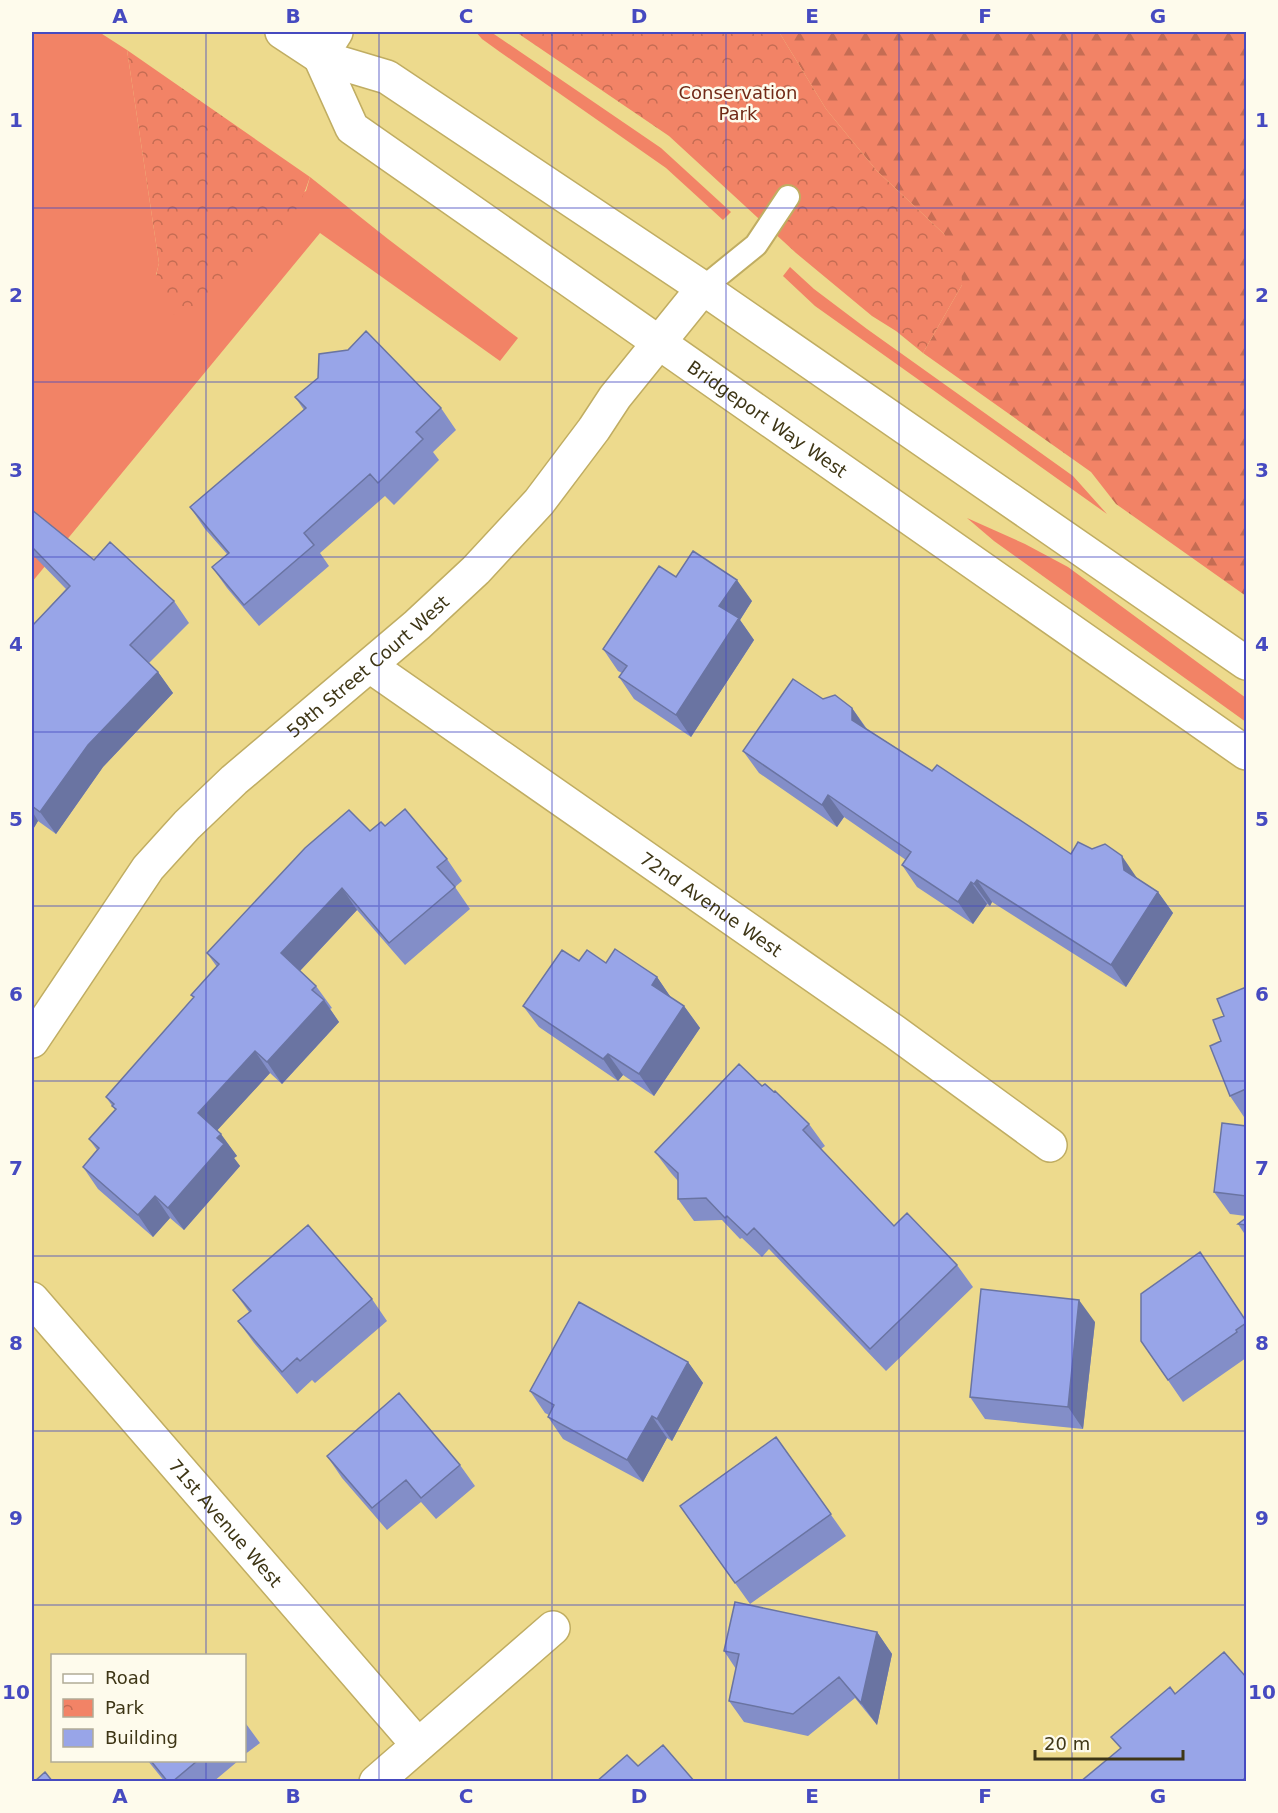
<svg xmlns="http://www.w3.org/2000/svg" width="1278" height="1813" font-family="'DejaVu Sans',sans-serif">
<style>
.green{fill:#f28366}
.forest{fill:url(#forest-firs)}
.park{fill:url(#park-crowns)}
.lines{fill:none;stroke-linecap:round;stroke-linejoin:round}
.service-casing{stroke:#c0ad62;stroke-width:26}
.minor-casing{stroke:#c0ad62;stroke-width:36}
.tertiary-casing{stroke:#c0ad62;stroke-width:36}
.primary-casing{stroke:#c0ad62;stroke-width:36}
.service{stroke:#fff;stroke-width:22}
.minor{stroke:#fff;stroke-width:33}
.tertiary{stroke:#fff;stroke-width:33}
.primary{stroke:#fff;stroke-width:33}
.wall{fill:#838ec8}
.shaded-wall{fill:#6a74a2}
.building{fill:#98a5e8;stroke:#6a74a2;stroke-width:1.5}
.grid{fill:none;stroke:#464ac0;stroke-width:1.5;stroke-opacity:0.55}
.labels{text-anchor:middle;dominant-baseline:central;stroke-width:5;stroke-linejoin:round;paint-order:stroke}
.park-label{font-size:18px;fill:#712a17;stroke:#fefbec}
.street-label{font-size:18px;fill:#3e3616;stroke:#fefbec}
.neatline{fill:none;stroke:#464ac0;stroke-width:2}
.grid-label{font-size:20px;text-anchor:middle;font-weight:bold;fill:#464ac0}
</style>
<defs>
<pattern id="forest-firs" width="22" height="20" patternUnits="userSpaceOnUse" patternTransform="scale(1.5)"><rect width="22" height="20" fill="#f28366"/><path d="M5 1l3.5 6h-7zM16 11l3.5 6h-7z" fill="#c56c53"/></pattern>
<pattern id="park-crowns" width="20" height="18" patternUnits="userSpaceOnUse" patternTransform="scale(1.5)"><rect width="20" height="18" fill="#f28366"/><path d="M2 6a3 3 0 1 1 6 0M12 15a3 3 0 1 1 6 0" fill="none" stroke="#c56c53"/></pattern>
</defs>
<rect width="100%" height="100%" fill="#edda8d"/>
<!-- green -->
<path class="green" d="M 32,32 L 99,32 L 127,50 L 159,263 L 156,275 L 306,191 L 310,177 L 388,239 L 518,338 L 500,361 L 320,233 L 32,582 Z
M 476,32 L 491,32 L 661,148 L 731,212 L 723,220 L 666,168 L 500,52 L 482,39 Z
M 790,267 L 814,289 L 867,329 L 1073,476 L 1107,514 L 815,306 L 783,276 Z
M 967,518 L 1025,544 L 1068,567 L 1246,698 L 1246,722 L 994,541 Z"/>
<!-- forest -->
<path class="forest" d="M 779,32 L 1246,32 L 1246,596 L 1116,504 L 1091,472 L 923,353 L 962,285 L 944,234 L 877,171 L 826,109 Z"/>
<!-- park -->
<path class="park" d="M 516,32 L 779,32 L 826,109 L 877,171 L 944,234 L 961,261 L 962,285 L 923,353 L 896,331 L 872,316 L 796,253 L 669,136 Z
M 127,50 L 310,177 C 290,241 241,275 190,315 L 172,314 C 160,295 152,287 159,263 Z"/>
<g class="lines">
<defs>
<path id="service" d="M 703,288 L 756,245 L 788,197"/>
<g id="minor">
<path id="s1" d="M 370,666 L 895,1032 L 1050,1145"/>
<path id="s2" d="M 32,1041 L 148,868 L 187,825 L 234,780 L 417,625 L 476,570 L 539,502 L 594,429 L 615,397 L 703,288"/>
<path id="s3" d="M 32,1299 L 418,1745"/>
<path d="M 376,1782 L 553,1628"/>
</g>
<path id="tertiary" d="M 320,57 L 336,32"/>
<g id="primary">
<path d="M 282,32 L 320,57 L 387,77 L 703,288 L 1246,663"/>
<path id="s4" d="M 320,57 L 352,128 L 1246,753"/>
</g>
</defs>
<!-- service casing -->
<use href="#service" class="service-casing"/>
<!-- minor casing -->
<use href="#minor" class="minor-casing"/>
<!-- tertiary casing -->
<use href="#tertiary" class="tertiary-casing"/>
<!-- primary casing -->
<use href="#primary" class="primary-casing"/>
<!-- service -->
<use href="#service" class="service"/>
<!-- minor -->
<use href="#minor" class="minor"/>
<!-- tertiary -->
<use href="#tertiary" class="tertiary"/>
<!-- primary -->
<use href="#primary" class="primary"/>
</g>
<!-- wall -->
<path class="wall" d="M 295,397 L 441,408 L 456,430 L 433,452 L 439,460 L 394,505 L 385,496 L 320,553 L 329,566 L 259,626 L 227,588 L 212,567 L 227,554 L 205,529 L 190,507 L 304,410 Z
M 32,511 L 94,560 L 174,601 L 189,623 L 149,663 L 158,672 L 173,693 L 103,767 L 56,834 L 38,821 L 32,831 L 32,626 L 66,589 L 32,554 Z
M 676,577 L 752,601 L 740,620 L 754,640 L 691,737 L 634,699 L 619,677 L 622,673 L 618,671 L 603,649 Z
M 852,708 L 867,729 L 932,771 L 1071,854 L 1137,878 L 1158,892 L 1173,913 L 1126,987 L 992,902 L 990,906 L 987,904 L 973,924 L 917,887 L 902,865 L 906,860 L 844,817 L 837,827 L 759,773 L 743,751 Z
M 385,826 L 447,859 L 462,881 L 455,887 L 470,909 L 405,965 L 357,910 L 300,971 L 316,986 L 332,1008 L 330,1009 L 339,1022 L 282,1084 L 270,1073 L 217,1130 L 237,1156 L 234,1158 L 240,1166 L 184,1230 L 170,1218 L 153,1237 L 98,1189 L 83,1167 L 97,1150 L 89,1139 L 115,1110 L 106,1097 L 194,998 L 191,995 L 217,967 L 207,953 L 370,831 Z
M 579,961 L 606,963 L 657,977 L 671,998 L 684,1006 L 700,1028 L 654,1096 L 623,1075 L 618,1081 L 539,1027 L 523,1006 Z
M 1246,987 L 1246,1116 L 1244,1117 L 1230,1096 L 1221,1041 L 1224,1016 Z
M 762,1086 L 809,1124 L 825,1146 L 821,1149 L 894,1226 L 957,1265 L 973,1287 L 886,1371 L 769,1249 L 762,1257 L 742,1238 L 740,1239 L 722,1220 L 694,1221 L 678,1199 L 678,1181 L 671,1173 L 655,1152 Z
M 1246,1126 L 1246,1216 L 1230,1214 L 1214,1192 Z
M 1246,1218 L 1246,1236 L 1238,1224 Z
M 233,1290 L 372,1299 L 387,1321 L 315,1383 L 312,1380 L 297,1394 L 254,1343 L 238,1321 L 249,1312 Z
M 1246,1320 L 1246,1358 L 1183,1402 L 1141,1341 Z
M 1095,1322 L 1083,1429 L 985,1419 L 970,1397 Z
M 688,1362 L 703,1383 L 672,1441 L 667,1438 L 643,1482 L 563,1439 L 548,1417 L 549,1415 L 545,1413 L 530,1391 Z
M 776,1437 L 846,1536 L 750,1604 L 680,1506 Z
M 327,1456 L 460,1465 L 475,1486 L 436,1519 L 421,1502 L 387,1530 L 342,1478 Z
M 877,1632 L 892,1654 L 877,1725 L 855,1698 L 808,1736 L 744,1722 L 729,1701 L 736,1669 L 724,1651 Z
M 244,1721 L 260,1743 L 244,1755 Z
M 148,1761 L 238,1761 L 213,1782 L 165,1782 Z"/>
<!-- shaded-wall -->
<path class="shaded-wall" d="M 737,580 L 752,601 L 740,620 L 754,640 L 691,737 L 676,715 L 719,606 Z
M 158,672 L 173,693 L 103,767 L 56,834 L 40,812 L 88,745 Z
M 852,708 L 867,730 L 852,720 Z
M 828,795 L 844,817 L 837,827 L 822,805 Z
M 32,811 L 38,821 L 32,831 Z
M 1122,856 L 1137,878 L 1139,892 L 1124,870 Z
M 977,880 L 992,902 L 990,906 L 974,884 Z
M 971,882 L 987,904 L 973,924 L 958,902 Z
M 342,888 L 357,910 L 296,975 L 281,953 Z
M 1158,892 L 1173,913 L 1126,987 L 1111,965 Z
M 657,977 L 672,999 L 652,985 Z
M 324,1000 L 339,1022 L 282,1084 L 267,1062 Z
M 684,1006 L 700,1028 L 654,1096 L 639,1074 Z
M 255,1051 L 270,1073 L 213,1135 L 198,1113 Z
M 608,1054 L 623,1075 L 618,1081 L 603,1059 Z
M 221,1134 L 237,1156 L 234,1158 L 240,1166 L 184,1230 L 168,1208 L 217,1138 Z
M 155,1196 L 170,1218 L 153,1237 L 138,1215 Z
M 1079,1300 L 1095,1322 L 1083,1429 L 1068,1407 Z
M 688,1362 L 703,1383 L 672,1441 L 657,1419 Z
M 652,1416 L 667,1438 L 643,1482 L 627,1460 Z
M 877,1632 L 892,1654 L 877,1725 L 861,1703 Z"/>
<!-- building -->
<path class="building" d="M 366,331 L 441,408 L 416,432 L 423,439 L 378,483 L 370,474 L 304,533 L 314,545 L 244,605 L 212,567 L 229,553 L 190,507 L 306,408 L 295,397 L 318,378 L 319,354 L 348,350 Z
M 32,510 L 94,560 L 110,542 L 174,601 L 130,645 L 158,672 L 88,745 L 40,812 L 32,806 L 32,626 L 70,586 L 32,547 Z
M 693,551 L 737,580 L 719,606 L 739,618 L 676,715 L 619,677 L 627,666 L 603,649 L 659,566 L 676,577 Z
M 793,679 L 823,699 L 835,695 L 852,708 L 852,720 L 932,771 L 937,765 L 1071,854 L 1078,842 L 1092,849 L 1105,844 L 1122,856 L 1124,870 L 1158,892 L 1111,965 L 977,880 L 974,884 L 971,882 L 958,902 L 902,865 L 911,852 L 828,795 L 822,805 L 743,751 Z
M 405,809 L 447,859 L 437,867 L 455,887 L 389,943 L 342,888 L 281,953 L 316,986 L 312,990 L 324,1000 L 267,1062 L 255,1051 L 198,1113 L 221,1134 L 217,1138 L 224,1144 L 168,1208 L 155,1196 L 138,1215 L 83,1167 L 99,1148 L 89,1139 L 116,1109 L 112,1106 L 114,1104 L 106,1097 L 194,997 L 191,995 L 219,964 L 207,953 L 305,848 L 349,810 L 370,831 L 381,822 L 385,826 Z
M 615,949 L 657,977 L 652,985 L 684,1006 L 639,1074 L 608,1054 L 603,1059 L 523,1006 L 562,950 L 579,961 L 587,950 L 606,963 Z
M 1246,987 L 1246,1089 L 1230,1096 L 1210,1046 L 1221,1041 L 1213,1020 L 1224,1016 L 1217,999 Z
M 739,1064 L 762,1086 L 765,1084 L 774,1092 L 775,1091 L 809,1124 L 803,1130 L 894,1226 L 907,1213 L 957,1265 L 870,1349 L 754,1228 L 747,1235 L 727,1216 L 725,1218 L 706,1198 L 678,1199 L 678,1173 L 655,1152 Z
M 1222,1123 L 1246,1126 L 1246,1196 L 1214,1192 Z
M 1246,1218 L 1246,1225 L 1238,1224 Z
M 308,1225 L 372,1299 L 300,1361 L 297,1358 L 282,1372 L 238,1321 L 251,1311 L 233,1290 Z
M 1200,1252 L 1246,1321 L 1246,1323 L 1236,1330 L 1237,1332 L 1168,1380 L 1141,1341 L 1141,1294 Z
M 981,1289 L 1079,1300 L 1068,1407 L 970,1397 Z
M 579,1302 L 688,1362 L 657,1419 L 652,1416 L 627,1460 L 548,1417 L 554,1405 L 530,1391 Z
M 399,1393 L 460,1465 L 421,1498 L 406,1480 L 372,1508 L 327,1456 Z
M 776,1437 L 831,1514 L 735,1583 L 680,1506 Z
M 735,1602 L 877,1632 L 861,1703 L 839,1677 L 793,1714 L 729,1701 L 739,1654 L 724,1651 Z
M 1224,1652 L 1246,1677 L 1246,1776 L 1244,1779 L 1246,1782 L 1080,1782 L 1121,1748 L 1111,1737 L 1170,1687 L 1175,1694 Z
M 663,1745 L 695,1782 L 596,1782 L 627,1755 L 638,1766 Z
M 151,1761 L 197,1761 L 172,1782 L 168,1782 Z
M 45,1772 L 53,1782 L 34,1782 Z"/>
<!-- grid -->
<path class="grid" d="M 206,32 L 206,1656M 379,32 L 379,1782M 552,32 L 552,1782M 726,32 L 726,1782M 899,32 L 899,1782M 1072,32 L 1072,1782M 32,208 L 1246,208M 32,382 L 1246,382M 32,557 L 1246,557M 32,732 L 1246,732M 32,906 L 1246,906M 32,1081 L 1246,1081M 32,1256 L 1246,1256M 32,1431 L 1246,1431M 32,1605 L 1246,1605M 206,1760 L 206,1782"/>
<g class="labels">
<!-- park labels -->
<g class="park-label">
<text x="738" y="92">Conservation<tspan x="738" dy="21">Park</tspan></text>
</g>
<!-- street labels -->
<g class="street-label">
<text stroke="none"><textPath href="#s4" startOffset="585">Bridgeport Way West</textPath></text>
<text stroke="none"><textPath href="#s2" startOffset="507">59th Street Court West</textPath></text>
<text stroke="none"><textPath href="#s1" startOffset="416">72nd Avenue West</textPath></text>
<text stroke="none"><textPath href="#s3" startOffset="296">71st Avenue West</textPath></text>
</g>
</g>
<!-- border -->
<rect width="1278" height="1813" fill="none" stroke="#fefbec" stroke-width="66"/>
<!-- legend -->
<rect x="51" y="1654" width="195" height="108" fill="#fefbec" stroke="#b1ac96" stroke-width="1.5"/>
<rect x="63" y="1674" width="30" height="9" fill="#ffffff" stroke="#b1ac96" stroke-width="1.5"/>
<text x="105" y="1684" font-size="18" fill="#3e3616">Road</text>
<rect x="63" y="1699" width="30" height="18" fill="url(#park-crowns)" stroke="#b1ac96" stroke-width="1.5"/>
<text x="105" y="1714" font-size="18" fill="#3e3616">Park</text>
<rect x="63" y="1729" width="30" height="18" fill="#98a5e8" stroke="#b1ac96" stroke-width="1.5"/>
<text x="105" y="1744" font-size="18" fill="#3e3616">Building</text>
<!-- scale -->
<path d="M1035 1750v9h148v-9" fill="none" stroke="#3e3616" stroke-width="3"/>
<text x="1044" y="1750" font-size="18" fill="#3e3616" stroke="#fefbec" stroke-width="4.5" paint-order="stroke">20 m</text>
<rect x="33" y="33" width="1212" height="1747" class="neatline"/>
<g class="grid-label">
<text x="120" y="23">A</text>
<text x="293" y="23">B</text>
<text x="466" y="23">C</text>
<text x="639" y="23">D</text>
<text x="812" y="23">E</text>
<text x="985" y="23">F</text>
<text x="1158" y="23">G</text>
<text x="16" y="127">1</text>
<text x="1262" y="127">1</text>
<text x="16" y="302">2</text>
<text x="1262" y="302">2</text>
<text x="16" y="477">3</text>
<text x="1262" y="477">3</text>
<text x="16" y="651">4</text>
<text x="1262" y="651">4</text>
<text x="16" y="826">5</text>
<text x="1262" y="826">5</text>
<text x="16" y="1001">6</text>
<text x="1262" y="1001">6</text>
<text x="16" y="1175">7</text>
<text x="1262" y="1175">7</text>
<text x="16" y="1350">8</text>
<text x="1262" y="1350">8</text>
<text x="16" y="1525">9</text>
<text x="1262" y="1525">9</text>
<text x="16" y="1699">10</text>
<text x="1262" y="1699">10</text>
<text x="120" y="1803">A</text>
<text x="293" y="1803">B</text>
<text x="466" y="1803">C</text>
<text x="639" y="1803">D</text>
<text x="812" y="1803">E</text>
<text x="985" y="1803">F</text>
<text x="1158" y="1803">G</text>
</g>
</svg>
